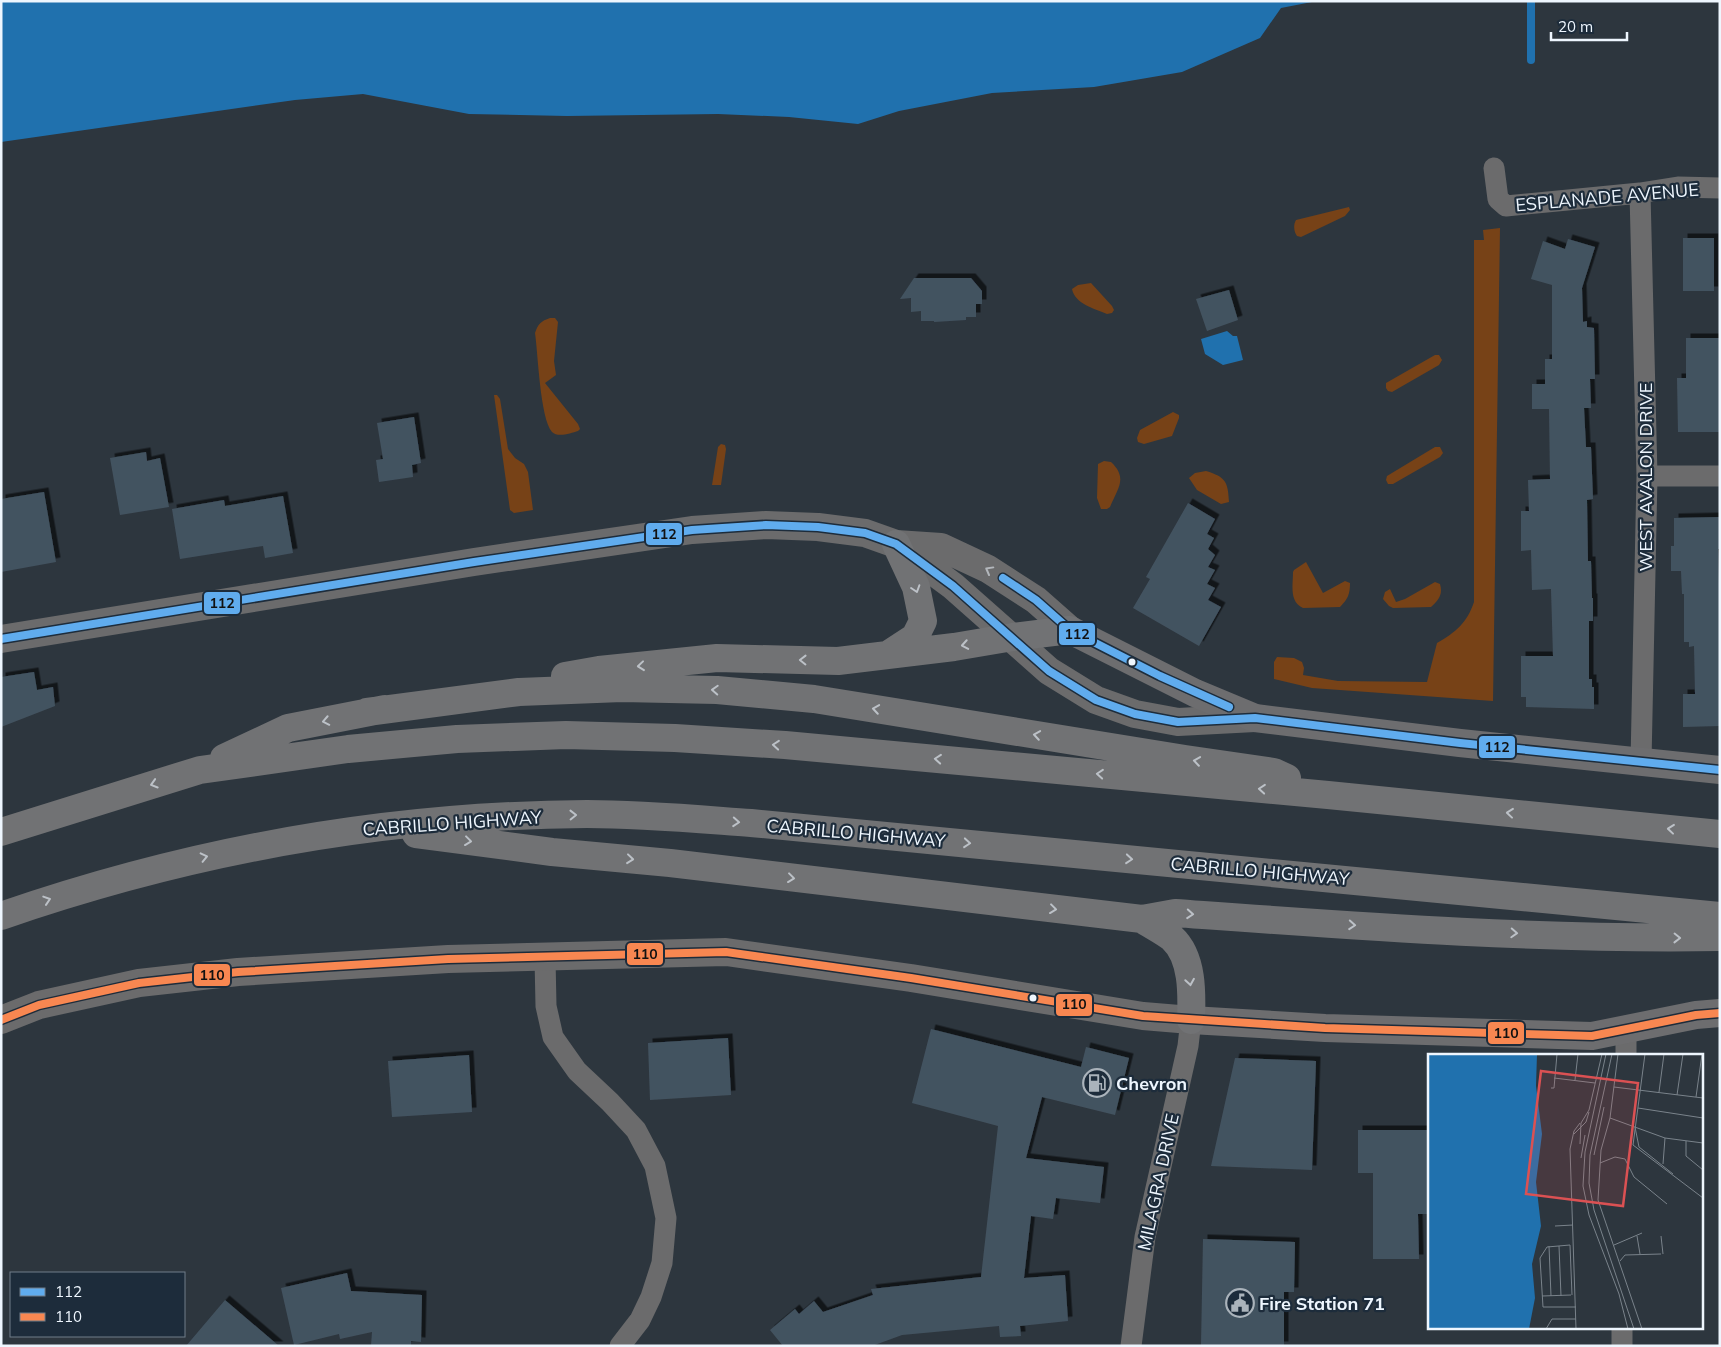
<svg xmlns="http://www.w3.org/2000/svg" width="1721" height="1347" font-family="Mulish,sans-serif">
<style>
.green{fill:#774217}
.water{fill:#2071ae}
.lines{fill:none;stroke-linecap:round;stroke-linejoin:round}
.stream{stroke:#2071ae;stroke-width:8}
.building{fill:#435360;filter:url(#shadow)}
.minor{stroke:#6b6b6c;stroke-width:21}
.tertiary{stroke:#6b6b6c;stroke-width:28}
.secondary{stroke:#6d6d6f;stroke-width:28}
.motorway{stroke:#717274;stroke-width:28}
.bus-1-casing{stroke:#1d2c3b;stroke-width:11}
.bus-2-casing{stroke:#1d2c3b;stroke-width:11}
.bus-1{stroke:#60acee;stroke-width:8}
.bus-2{stroke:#f88751;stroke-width:8}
.oneway{stroke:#b3b7bc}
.oneway2{stroke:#bcc1c7}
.bus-dot{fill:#eef6fe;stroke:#1d2c3b;stroke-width:2}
.labels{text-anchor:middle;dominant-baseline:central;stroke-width:4.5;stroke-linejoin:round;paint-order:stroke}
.street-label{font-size:18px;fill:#eef6fe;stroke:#1d2c3b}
.poi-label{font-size:18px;font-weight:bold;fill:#eef6fe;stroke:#1d2c3b;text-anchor:start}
.inset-road{fill:none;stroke:#7a838b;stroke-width:1}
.view{fill:#db5153;fill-opacity:0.15;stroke:#db5153;stroke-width:2.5}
.inset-edge{fill:none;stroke:#eef6fe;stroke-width:2.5}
.line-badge{stroke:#1d2c3b;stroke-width:2}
.pale-badge-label{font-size:14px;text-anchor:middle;font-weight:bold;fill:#111}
</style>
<defs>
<filter id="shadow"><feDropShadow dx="4.5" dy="-4.5" stdDeviation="0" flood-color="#0009"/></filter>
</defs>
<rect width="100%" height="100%" fill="#2d363e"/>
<!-- green -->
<path class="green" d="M 1349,207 L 1350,210 L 1345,216 L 1301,237 L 1297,236 C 1294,232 1293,225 1296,220 Z
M 1500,228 L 1493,701 L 1312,688 L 1274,679 L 1274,662 L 1277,657 L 1294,658 L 1302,662 L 1304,668 L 1303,675 L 1338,681 L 1427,682 L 1437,643 C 1456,632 1467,623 1474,602 L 1474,240 L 1484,240 L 1483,230 Z
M 1091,283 L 1112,306 L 1114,310 L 1112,313 L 1107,314 C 1095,309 1075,304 1072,289 L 1078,285 Z
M 550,318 L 555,318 L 558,322 L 554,361 L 556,375 L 545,383 L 578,424 L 580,429 L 578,431 C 571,433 558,438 552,432 C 540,418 538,353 535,333 C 538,324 541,321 550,318 Z
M 1435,355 L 1439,355 L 1442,360 L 1439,365 L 1392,392 L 1388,391 L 1386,388 L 1386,383 Z
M 494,395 L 497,395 L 500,399 L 508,449 L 515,458 L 524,464 L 528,472 L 533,510 L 514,513 L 510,510 Z
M 1173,412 L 1179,415 L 1179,418 L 1172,436 L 1144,444 L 1138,442 L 1137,438 L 1140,430 Z
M 721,444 L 725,445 L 726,449 L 721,485 L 712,485 L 718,447 Z
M 1435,447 L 1440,447 L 1443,453 L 1440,457 L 1393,484 L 1388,484 L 1386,480 L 1387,476 Z
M 1104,461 L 1111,462 C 1128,478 1118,488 1110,507 L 1107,509 L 1101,509 L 1097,498 L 1098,464 Z
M 1206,471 C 1226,477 1228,482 1229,502 L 1221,504 L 1197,490 L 1189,478 L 1195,473 Z
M 1306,562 L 1323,593 L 1345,581 L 1350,583 C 1350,594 1348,599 1340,607 L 1303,608 C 1289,602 1293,585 1293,572 L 1294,570 Z
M 1435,582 L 1440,584 C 1443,594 1439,600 1431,607 L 1393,608 L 1389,606 L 1383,599 L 1385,592 L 1390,589 L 1396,602 L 1405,599 Z"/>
<!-- water -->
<path class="water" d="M 1,1 L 1317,1 L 1281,8 L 1260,38 L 1182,72 L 1094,87 L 992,93 L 899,111 L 858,124 L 789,117 L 718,114 L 567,116 L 469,114 L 363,94 L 295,100 L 1,142 Z
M 1227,331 L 1233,336 L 1237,336 L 1243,360 L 1223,365 L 1205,354 L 1201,339 Z"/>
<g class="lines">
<!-- stream -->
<path class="stream" d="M 1531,1 L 1531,60"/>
</g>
<!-- building -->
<path class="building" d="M 1683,238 L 1714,238 L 1714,291 L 1683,291 Z
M 1568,239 L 1595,247 L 1582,288 L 1583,322 L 1587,321 L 1587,327 L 1594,328 L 1595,379 L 1590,379 L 1591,408 L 1584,408 L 1586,447 L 1591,447 L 1593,499 L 1587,500 L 1588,561 L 1591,561 L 1592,598 L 1593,598 L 1593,621 L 1589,621 L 1589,679 L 1592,679 L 1592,687 L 1594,687 L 1594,709 L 1526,707 L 1526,697 L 1521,697 L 1521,656 L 1553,656 L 1551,589 L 1532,590 L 1531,550 L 1521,551 L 1521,511 L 1529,511 L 1528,480 L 1550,479 L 1549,409 L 1532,409 L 1532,384 L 1545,384 L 1545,359 L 1552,359 L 1552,285 L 1531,279 L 1543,241 L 1565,249 Z
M 914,278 L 971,278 L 982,291 L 982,304 L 976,304 L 976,317 L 966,317 L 966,320 L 934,322 L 934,321 L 921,321 L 921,311 L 911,312 L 911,298 L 900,299 Z
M 1229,290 L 1238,320 L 1207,331 L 1196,299 Z
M 1686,338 L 1720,338 L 1720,432 L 1678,432 L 1677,378 L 1686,378 Z
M 414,417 L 421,463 L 412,465 L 413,477 L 379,482 L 376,460 L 383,459 L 377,423 Z
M 146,452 L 147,461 L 160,458 L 169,507 L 120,515 L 110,458 Z
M 44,492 L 56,562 L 1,572 L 1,499 Z
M 283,496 L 293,553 L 265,558 L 263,546 L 180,559 L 172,509 L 224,500 L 225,506 Z
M 1188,503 L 1215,519 L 1207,534 L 1214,538 L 1208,549 L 1215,555 L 1208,567 L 1215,570 L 1207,584 L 1215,588 L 1208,600 L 1221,607 L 1199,646 L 1133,608 L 1150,579 L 1146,577 Z
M 1720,517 L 1720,549 L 1718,549 L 1720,618 L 1720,726 L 1683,727 L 1683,694 L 1695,694 L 1694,646 L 1689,647 L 1689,642 L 1684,642 L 1684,594 L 1682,594 L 1681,571 L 1671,571 L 1671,546 L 1674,546 L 1674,518 Z
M 34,672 L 37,690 L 53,687 L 55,706 L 1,727 L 1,677 Z
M 931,1029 L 1081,1067 L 1086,1047 L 1129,1058 L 1115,1115 L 1042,1097 L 1026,1158 L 1104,1167 L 1100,1203 L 1056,1198 L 1053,1219 L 1031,1216 L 1024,1278 L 1065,1275 L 1068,1321 L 1020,1326 L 1021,1336 L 1000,1337 L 999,1326 L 902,1335 L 872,1346 L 783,1346 L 770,1330 L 795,1309 L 799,1314 L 814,1301 L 823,1312 L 873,1295 L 871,1289 L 981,1277 L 998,1126 L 912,1103 Z
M 728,1038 L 731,1095 L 650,1100 L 648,1043 Z
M 469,1055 L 472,1112 L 392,1117 L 388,1061 Z
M 1235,1058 L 1316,1061 L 1312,1170 L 1211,1166 Z
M 1358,1130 L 1430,1130 L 1430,1214 L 1418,1214 L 1419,1259 L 1373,1259 L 1373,1173 L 1358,1173 Z
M 1203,1239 L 1295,1242 L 1294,1292 L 1284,1292 L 1284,1346 L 1201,1346 Z
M 347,1273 L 351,1291 L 422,1295 L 421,1342 L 411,1341 L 411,1346 L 371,1346 L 372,1332 L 340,1339 L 339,1334 L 294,1345 L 281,1288 Z
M 225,1300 L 279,1346 L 186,1346 Z"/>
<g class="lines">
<!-- minor -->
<path class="minor" d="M 1494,168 L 1498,199 L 1506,206 L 1640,193 L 1678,187 L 1720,188
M 1640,193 L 1647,476 L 1641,762
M 1647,476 L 1720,476
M 545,958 L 546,1006 L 553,1037 L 577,1071 L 610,1102 L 636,1130 L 655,1166 L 666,1218 L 662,1263 L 651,1297 L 640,1320 L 620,1346
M 1626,1056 L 1626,1030
M 1131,1346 L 1145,1237 L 1188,1046 L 1191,1020
M 1622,1346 L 1622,1328"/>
<!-- tertiary -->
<path class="tertiary" d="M 896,544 L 941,547 L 988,569 L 1036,600 L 1070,630
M 1,639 L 474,562 L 692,530 L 766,525 L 818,527 L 865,533 L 896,544 L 953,586 L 1049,671 L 1096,700 L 1135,714 L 1178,722 L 1255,718
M 1,1020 L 39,1005 L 139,983 L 238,972 L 448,959 L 726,952 L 911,978 L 1143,1016 L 1191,1020"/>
<!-- secondary -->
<path class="secondary" d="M 1070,630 L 1195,693 L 1255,718 L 1460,743 L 1720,770
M 1191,1020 L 1325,1028 L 1592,1036 L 1696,1015 L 1720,1013"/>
<!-- motorway -->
<path class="motorway" d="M 889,654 L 915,637 L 923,621 L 916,587 L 896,544
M 565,676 L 599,670 L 717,658 L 838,661 L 954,647 L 1013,637 L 1070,630
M 367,712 L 519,692 L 622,688 L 717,690 L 814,699 L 1185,759 L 1274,772 L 1287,778
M 224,758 L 288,728 L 385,709
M 1,832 L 200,770 L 348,749 L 402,744 L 457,739 L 566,735 L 675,738 L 785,745 L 1328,795 L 1720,834
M 416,834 L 552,852 L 670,863 L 1142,919 L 1175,913 C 1356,926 1538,940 1720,937
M 1,916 C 192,850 384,815 587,814 C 642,814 696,819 751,823 L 1720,916
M 1142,919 C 1151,925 1163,931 1172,938 C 1193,957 1192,994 1191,1020"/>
<defs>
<path id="bus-1" d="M 1003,578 L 1036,600 L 1070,630 L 1160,676 L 1229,707
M 1,639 L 474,562 L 692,530 L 766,525 L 818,527 L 865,533 L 896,544 L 953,586 L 1049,671 L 1096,700 L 1135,714 L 1178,722 L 1255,718 L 1460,743 L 1720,770"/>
<path id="bus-2" d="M 1,1020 L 39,1005 L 139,983 L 238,972 L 448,959 L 726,952 L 911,978 L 1143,1016 L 1325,1028 L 1592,1036 L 1696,1015 L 1720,1013"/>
</defs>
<!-- bus-1 casing -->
<use href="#bus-1" class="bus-1-casing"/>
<!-- bus-2 casing -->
<use href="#bus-2" class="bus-2-casing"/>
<!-- bus-1 -->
<use href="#bus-1" class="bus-1"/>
<!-- bus-2 -->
<use href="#bus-2" class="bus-2"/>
</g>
<!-- one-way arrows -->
<defs><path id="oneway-chevron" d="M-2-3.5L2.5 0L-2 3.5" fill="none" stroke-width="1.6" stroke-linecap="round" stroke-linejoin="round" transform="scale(1.25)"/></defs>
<use class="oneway" href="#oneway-chevron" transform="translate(989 570) rotate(-151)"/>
<g class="oneway2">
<use href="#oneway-chevron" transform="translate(916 589) rotate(72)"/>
<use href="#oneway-chevron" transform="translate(965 645) rotate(170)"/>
<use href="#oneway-chevron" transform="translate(803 660) rotate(-179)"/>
<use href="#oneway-chevron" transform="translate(641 666) rotate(174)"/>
<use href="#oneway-chevron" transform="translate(715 690) rotate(-177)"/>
<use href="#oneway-chevron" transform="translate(876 709) rotate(-171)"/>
<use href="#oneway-chevron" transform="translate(326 721) rotate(169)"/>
<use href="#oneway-chevron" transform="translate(1037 735) rotate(-171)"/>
<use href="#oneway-chevron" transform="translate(776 745) rotate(-175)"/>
<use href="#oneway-chevron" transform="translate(938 759) rotate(-175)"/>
<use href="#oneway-chevron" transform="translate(1197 761) rotate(-172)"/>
<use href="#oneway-chevron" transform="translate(1100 774) rotate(-175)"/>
<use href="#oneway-chevron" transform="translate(154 784) rotate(163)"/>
<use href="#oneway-chevron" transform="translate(1262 789) rotate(-175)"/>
<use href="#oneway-chevron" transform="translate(1510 813) rotate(-174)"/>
<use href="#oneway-chevron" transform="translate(573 815) rotate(-1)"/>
<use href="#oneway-chevron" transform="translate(736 822) rotate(4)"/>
<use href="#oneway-chevron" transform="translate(1671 829) rotate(-174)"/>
<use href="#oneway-chevron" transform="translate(468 841) rotate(7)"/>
<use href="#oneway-chevron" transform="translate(967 843) rotate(5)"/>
<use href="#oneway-chevron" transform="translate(204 857) rotate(-13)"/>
<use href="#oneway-chevron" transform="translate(630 859) rotate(6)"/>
<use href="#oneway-chevron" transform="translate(1129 859) rotate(5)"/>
<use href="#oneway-chevron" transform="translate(791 878) rotate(7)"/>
<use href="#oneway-chevron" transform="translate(47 900) rotate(-18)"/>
<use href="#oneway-chevron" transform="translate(1053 909) rotate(7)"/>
<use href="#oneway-chevron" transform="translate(1190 914) rotate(4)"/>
<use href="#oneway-chevron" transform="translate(1352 925) rotate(4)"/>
<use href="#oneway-chevron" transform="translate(1514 933) rotate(3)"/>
<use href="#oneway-chevron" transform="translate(1677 938) rotate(1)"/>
<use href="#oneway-chevron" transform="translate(1190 982) rotate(81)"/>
</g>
<!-- icons -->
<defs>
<symbol id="fuel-ring" viewBox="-11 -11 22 22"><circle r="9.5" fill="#1d2c3b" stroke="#aab3bb" stroke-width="1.5"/><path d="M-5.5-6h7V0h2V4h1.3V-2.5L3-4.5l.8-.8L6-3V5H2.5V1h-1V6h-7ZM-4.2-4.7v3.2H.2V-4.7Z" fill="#aab3bb"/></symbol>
<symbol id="civic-ring" viewBox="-11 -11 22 22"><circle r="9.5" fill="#1d2c3b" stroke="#aab3bb" stroke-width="1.5"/><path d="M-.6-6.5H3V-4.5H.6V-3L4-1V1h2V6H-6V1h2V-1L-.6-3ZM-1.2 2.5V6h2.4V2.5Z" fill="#aab3bb"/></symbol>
</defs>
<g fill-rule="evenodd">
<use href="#fuel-ring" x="1081" y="1067" width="32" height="32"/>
<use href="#civic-ring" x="1224" y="1287" width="32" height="32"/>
</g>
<!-- markers -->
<g class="bus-dot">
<circle cx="1132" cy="662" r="4.5"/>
<circle cx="1033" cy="998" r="4.5"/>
</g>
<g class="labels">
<!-- street labels -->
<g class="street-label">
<text transform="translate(1607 197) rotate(-5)">ESPLANADE AVENUE</text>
<text transform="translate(1645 477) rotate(-90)">WEST AVALON DRIVE</text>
<text transform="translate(452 823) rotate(-4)">CABRILLO HIGHWAY</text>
<text transform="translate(856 833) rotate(5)">CABRILLO HIGHWAY</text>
<text transform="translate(1260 871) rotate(5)">CABRILLO HIGHWAY</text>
<text transform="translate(1158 1182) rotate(-78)">MILAGRA DRIVE</text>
</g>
<!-- poi labels -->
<g class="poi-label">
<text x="1116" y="1083">Chevron</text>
<text x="1259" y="1303">Fire Station 71</text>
</g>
</g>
<!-- overview -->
<g transform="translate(1428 1054)">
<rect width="275" height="275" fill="#2d363e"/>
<path d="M 0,0 L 109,0 L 108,32 L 114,80 L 108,128 L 113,172 L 104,210 L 107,244 L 101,275 L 0,275 Z" fill="#2071ae"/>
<path class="inset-road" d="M 178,0 L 157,98 L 155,132 L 161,161 L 191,240 L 200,275M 184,0 L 162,101 L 161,129 L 166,156 L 206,275M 217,0 L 205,91 L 275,144M 126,24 L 167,29M 147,26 L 150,0M 186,33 L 275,44M 123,34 L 126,34 L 129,0M 231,38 L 236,0M 249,41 L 255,0M 268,43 L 274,0M 210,54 L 275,64M 182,64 L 190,0M 153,69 L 161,56 L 174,0M 207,73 L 211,93 L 245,120M 146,80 L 158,68 L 161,58M 258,87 L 258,102 L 275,116M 152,90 L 153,69M 166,101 L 176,53M 153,104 L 157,81M 172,109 L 187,103 L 197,105 L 206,123 L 239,150M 235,110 L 237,84M 127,172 L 145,171M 209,182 L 212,200M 233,182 L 235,200M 186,191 L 214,179M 121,192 L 123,242M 131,192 L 133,242M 192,207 L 197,201 L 233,200M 144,241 L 142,191 L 119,193 L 112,204 L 115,253 L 148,253M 114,242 L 143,241M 118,275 L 124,265 L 148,265M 148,275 L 142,95 L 146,77 L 152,69M 214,275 L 170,146 L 173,96 L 182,64 L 237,84 L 275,89"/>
<path class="view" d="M 113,17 L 210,29 L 195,152 L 98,140 Z"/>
<rect width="275" height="275" class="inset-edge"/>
</g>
<g class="line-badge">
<rect x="645" y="522" width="38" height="24" rx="5" fill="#60acee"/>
<rect x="203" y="591" width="38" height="24" rx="5" fill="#60acee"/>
<rect x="1058" y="622" width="38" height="24" rx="5" fill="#60acee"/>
<rect x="1478" y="735" width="38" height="24" rx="5" fill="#60acee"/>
<rect x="626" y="942" width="38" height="24" rx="5" fill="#f88751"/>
<rect x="193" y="963" width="38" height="24" rx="5" fill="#f88751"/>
<rect x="1055" y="993" width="38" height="24" rx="5" fill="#f88751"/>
<rect x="1487" y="1021" width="38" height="24" rx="5" fill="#f88751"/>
</g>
<g class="pale-badge-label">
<text x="664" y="539">112</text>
<text x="222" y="608">112</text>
<text x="1077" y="639">112</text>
<text x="1497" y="752">112</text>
<text x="645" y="959">110</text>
<text x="212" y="980">110</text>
<text x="1074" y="1009">110</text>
<text x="1506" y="1038">110</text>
</g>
<!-- border -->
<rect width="1721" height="1347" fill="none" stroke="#eef6fe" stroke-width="5"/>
<!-- legend -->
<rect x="10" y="1272" width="175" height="65" fill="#1d2c3b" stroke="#717d89"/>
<rect x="20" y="1288" width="25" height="8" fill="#60acee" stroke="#717d89"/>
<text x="55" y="1297" font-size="15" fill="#eef6fe">112</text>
<rect x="20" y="1313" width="25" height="8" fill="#f88751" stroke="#717d89"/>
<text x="55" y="1322" font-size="15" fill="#eef6fe">110</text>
<!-- scale -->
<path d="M1551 32v8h76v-8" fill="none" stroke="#eef6fe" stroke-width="2.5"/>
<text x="1558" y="32" font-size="15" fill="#eef6fe" stroke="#1d2c3b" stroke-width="4" paint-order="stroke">20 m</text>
</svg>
